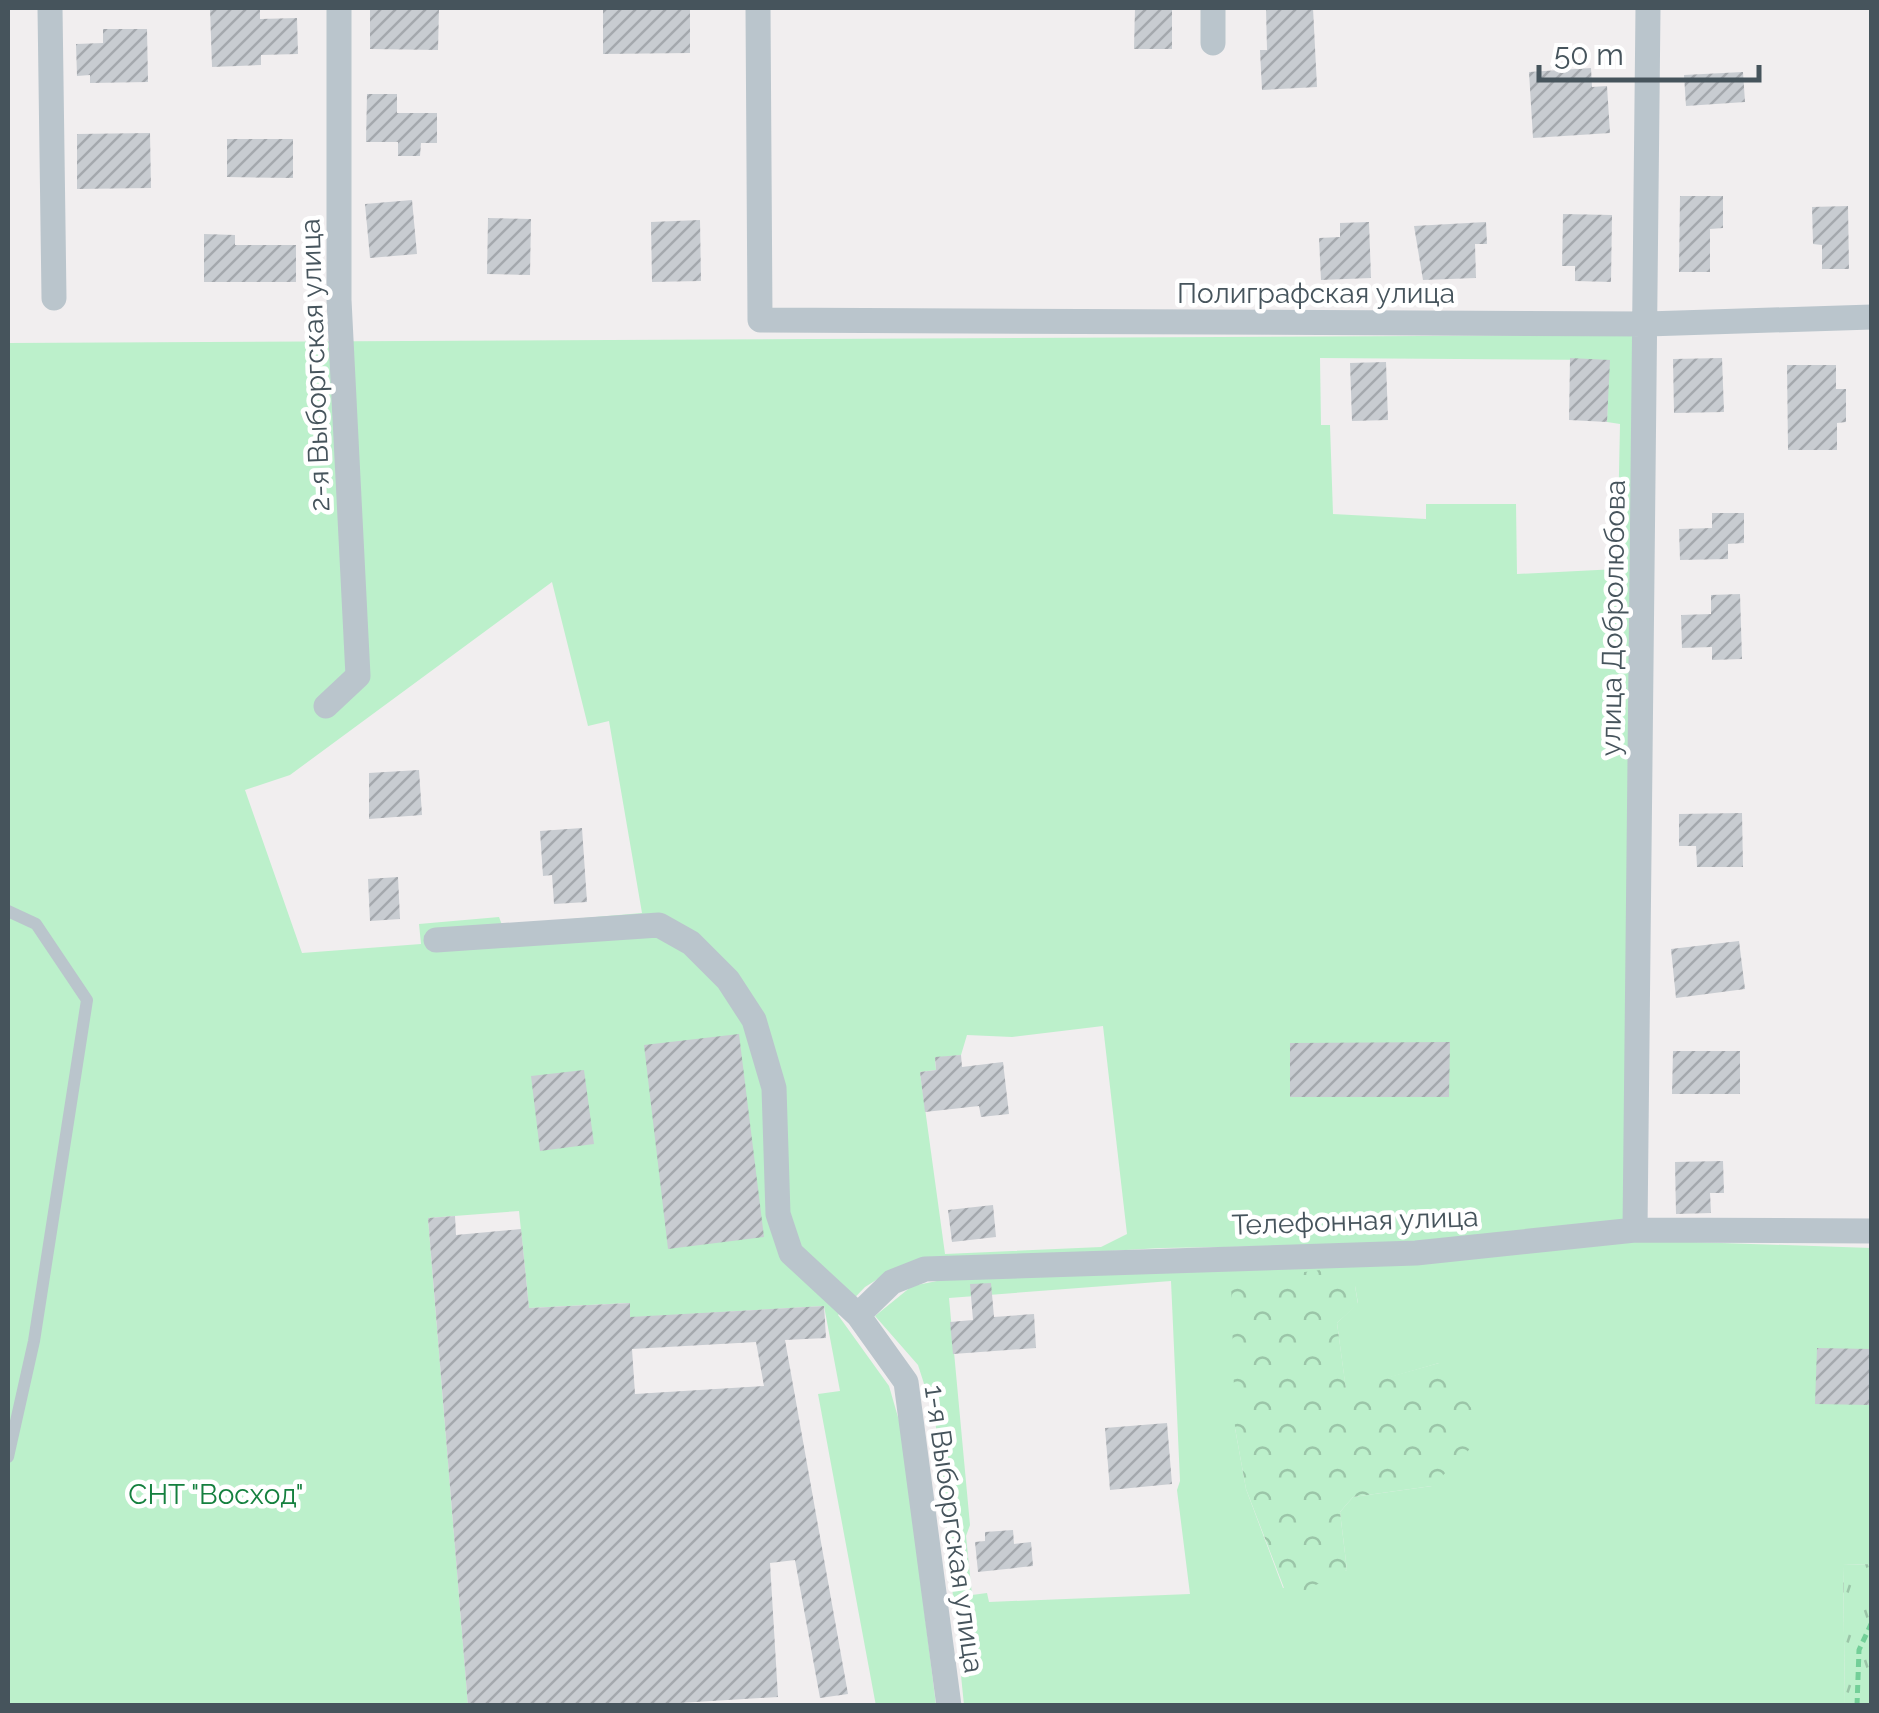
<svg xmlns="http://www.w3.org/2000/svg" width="1879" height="1713" font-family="Raleway,sans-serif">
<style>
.green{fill:#bcf0cb;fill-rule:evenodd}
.forest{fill:url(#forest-crowns)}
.park{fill:url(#park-tufts)}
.building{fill:url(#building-hatch);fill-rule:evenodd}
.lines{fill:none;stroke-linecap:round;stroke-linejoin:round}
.path{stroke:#73cf98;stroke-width:5;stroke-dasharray:8 5;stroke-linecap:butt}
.lane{stroke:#bac5cc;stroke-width:12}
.street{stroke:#bac5cc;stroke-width:25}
.labels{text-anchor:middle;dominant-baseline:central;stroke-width:9;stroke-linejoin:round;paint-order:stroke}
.street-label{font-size:28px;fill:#46545c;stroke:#fff}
.park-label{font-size:28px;fill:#15803f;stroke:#fff}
</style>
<defs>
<pattern id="forest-crowns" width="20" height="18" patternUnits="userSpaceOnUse" patternTransform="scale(2.5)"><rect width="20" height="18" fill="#bcf0cb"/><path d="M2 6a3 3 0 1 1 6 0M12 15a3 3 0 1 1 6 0" fill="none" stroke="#9bc5a8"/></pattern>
<pattern id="park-tufts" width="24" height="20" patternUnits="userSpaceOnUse" patternTransform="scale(2.5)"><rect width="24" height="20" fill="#bcf0cb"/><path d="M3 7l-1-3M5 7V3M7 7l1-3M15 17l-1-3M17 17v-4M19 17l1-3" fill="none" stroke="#9bc5a8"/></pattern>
<pattern id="building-hatch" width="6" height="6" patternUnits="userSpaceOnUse" patternTransform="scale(2.5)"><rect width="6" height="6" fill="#c8ccd1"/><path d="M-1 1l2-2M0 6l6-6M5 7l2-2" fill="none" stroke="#a4a8ad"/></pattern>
</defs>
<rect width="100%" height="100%" fill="#f1eeef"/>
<!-- green -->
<path class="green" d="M 1635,335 L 1626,1222 L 1415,1244 L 1161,1248 L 929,1261 L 889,1272 L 865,1287 L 838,1315 L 889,1386 L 902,1431 L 936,1705 L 876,1706 L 818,1394 L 840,1391 L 824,1306 L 640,1317 L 630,1317 L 629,1303 L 529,1308 L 519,1211 L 428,1218 L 468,1705 L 8,1705 L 8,343 ZM 1320,358 L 1609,360 L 1607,422 L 1620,424 L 1617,569 L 1517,574 L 1516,504 L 1426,504 L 1426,519 L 1333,514 L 1330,425 L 1321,425 ZM 552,582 L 588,726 L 609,721 L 642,913 L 502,925 L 499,917 L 419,924 L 421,944 L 302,953 L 245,790 L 290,775 ZM 1103,1026 L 1127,1234 L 1101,1247 L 945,1254 L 920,1072 L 936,1070 L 935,1058 L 961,1055 L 967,1035 L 1012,1037 Z
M 1635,1240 L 1871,1248 L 1871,1564 L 1843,1565 L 1845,1705 L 964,1705 L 935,1418 L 918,1365 L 875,1316 L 912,1286 L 947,1279 ZM 1171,1281 L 1180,1481 L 1177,1490 L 1190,1594 L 989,1602 L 987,1593 L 972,1595 L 966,1536 L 970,1525 L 949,1298 ZM 1355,1286 L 1358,1303 L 1337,1323 L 1346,1390 L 1439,1363 L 1432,1486 L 1353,1497 L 1340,1512 L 1347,1570 L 1283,1588 L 1246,1489 L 1235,1428 Z"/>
<!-- forest -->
<path class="forest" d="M 1337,1268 L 1355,1286 L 1358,1304 L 1337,1323 L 1346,1389 L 1439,1363 L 1474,1412 L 1476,1443 L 1432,1486 L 1353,1497 L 1340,1512 L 1347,1570 L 1297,1594 L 1284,1588 L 1246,1489 L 1235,1428 L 1231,1281 Z"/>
<!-- park -->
<path class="park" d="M 1871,1564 L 1871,1705 L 1845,1705 L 1843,1565 Z"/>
<!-- building -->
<path class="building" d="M 210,8 L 260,8 L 260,19 L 297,18 L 298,54 L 261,55 L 261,65 L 212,67 Z
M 370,8 L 439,8 L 438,50 L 370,49 Z
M 603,8 L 690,9 L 690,53 L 603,54 Z
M 1135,8 L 1172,8 L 1172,49 L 1134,49 Z
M 1266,8 L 1313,8 L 1317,87 L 1262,90 L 1260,50 L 1267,50 Z
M 103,29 L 147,29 L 148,82 L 90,83 L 90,75 L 77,76 L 76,44 L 103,43 Z
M 1591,68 L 1592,87 L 1607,86 L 1610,133 L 1533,138 L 1529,72 Z
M 1743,72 L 1745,102 L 1686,106 L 1684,75 Z
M 367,94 L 397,94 L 397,113 L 437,113 L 437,143 L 421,143 L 420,156 L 398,156 L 398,142 L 366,142 Z
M 150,133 L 151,188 L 77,189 L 77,134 Z
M 227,139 L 293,139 L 293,178 L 227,177 Z
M 1680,196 L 1723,196 L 1723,228 L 1710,229 L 1710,272 L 1679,272 Z
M 412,200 L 417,254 L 370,258 L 365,204 Z
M 1848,206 L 1849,269 L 1822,269 L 1822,245 L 1813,244 L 1812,207 Z
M 1563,214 L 1612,215 L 1611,282 L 1575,281 L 1575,266 L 1562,266 Z
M 488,218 L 531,219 L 530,275 L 487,274 Z
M 700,220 L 701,281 L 652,282 L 651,222 Z
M 1369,222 L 1371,278 L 1321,280 L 1319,238 L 1340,237 L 1340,223 Z
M 1486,222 L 1487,244 L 1475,244 L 1476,278 L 1423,280 L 1414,226 Z
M 204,234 L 235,235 L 235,245 L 296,245 L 296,282 L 204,282 Z
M 1570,358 L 1610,360 L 1607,422 L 1569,420 Z
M 1722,358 L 1724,412 L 1674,413 L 1673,359 Z
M 1386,362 L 1388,420 L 1352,421 L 1350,363 Z
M 1787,365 L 1836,365 L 1836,389 L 1846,389 L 1846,422 L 1837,423 L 1837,450 L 1788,450 Z
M 1712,513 L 1744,513 L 1744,543 L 1728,544 L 1728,559 L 1680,560 L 1679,529 L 1712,528 Z
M 1740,594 L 1742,659 L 1712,660 L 1712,647 L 1682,648 L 1681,615 L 1711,614 L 1711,595 Z
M 419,770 L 422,815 L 369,819 L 369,773 Z
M 1742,813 L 1743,867 L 1697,867 L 1696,846 L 1679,846 L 1679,814 Z
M 582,828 L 587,902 L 554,904 L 552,875 L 543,876 L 540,831 Z
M 398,877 L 400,919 L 370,921 L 368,879 Z
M 1739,941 L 1745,989 L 1676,998 L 1671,949 Z
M 739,1034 L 764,1237 L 668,1249 L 644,1045 Z
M 1450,1042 L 1449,1097 L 1290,1097 L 1290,1043 Z
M 1673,1051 L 1740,1051 L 1740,1094 L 1672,1094 Z
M 961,1055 L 962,1067 L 1003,1062 L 1009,1114 L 981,1117 L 979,1106 L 925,1112 L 920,1072 L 936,1070 L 935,1057 Z
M 584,1070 L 594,1144 L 540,1151 L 531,1076 Z
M 1723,1161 L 1724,1193 L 1710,1193 L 1711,1213 L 1676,1214 L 1675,1162 Z
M 993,1205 L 996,1237 L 952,1242 L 948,1210 Z
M 455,1216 L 456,1235 L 521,1229 L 529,1308 L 630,1303 L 630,1317 L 824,1306 L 826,1338 L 785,1340 L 848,1694 L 820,1698 L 795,1560 L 770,1563 L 778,1697 L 631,1706 L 468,1706 L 428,1218 ZM 756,1342 L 764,1386 L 635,1394 L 632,1349 Z
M 991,1283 L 994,1317 L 1034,1314 L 1036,1348 L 953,1354 L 950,1322 L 973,1320 L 970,1284 Z
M 1817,1348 L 1871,1349 L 1869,1405 L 1815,1404 Z
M 1167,1423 L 1172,1484 L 1110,1490 L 1105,1428 Z
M 1013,1530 L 1014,1544 L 1031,1542 L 1033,1566 L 978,1572 L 975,1542 L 985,1541 L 985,1532 Z"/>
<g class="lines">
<!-- path -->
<path class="path" d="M 1857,1706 L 1859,1650 L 1872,1622"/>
<!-- lane -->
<path class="lane" d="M 8,911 L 36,924 L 87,1000 L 34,1341 L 8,1457"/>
<!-- street -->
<path class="street" d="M 50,8 L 54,298
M 758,8 L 760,320 L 1647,324 L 1872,317
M 1213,8 L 1213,43
M 326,706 L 358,676 L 339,300 L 339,8
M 436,940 L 659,925 L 691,943 L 728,980 L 754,1020 L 774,1088 L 778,1214 L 791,1253 L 858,1315 L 906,1382 L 949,1706
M 1635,1230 L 1648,8
M 858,1315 L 892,1282 L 925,1269 L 1416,1253 L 1635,1230 L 1872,1231"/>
</g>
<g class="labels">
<!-- street labels -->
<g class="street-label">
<text x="1316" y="293">Полиграфская улица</text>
<text transform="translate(315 365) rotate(-92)">2-я Выборгская улица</text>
<text transform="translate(1613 618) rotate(-89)">улица Добролюбова</text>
<text transform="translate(1355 1221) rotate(-2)">Телефонная улица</text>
<text transform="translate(954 1529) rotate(82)">1-я Выборгская улица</text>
</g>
<!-- park labels -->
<g class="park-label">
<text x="216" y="1494">СНТ "Восход"</text>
</g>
</g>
<!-- border -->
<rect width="1879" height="1713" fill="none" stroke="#46545c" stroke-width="20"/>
<!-- scale -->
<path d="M1539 65v15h220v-15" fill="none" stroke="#46545c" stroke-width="5"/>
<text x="1554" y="65" font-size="30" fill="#46545c" stroke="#ffffff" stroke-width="8" paint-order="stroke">50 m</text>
</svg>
